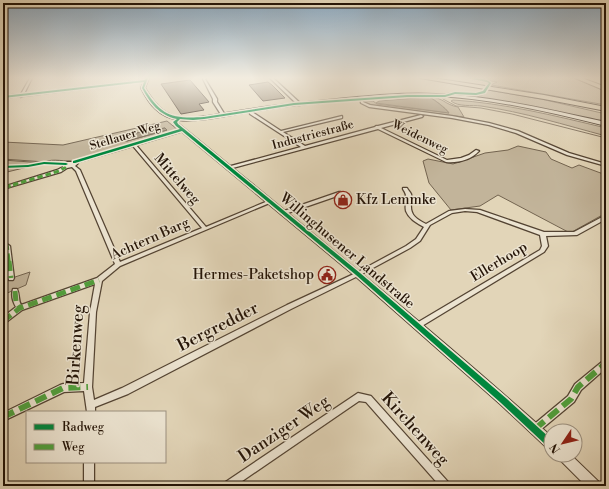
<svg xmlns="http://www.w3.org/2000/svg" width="609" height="489" font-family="'Libre Bodoni',serif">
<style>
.green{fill:#c2b49a;stroke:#736450;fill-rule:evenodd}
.water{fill:#a1937c;stroke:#6f604d}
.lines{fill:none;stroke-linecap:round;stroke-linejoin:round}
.stream{stroke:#6f604d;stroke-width:1}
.building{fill:#877863;stroke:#241407}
.minor-casing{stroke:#544433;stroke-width:2.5}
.tertiary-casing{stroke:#544433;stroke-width:2}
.secondary-casing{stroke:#241407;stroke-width:2}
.motorway-casing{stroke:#241407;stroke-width:2}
.minor{fill:#ece4d1;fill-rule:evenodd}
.tertiary{fill:#ece4d1;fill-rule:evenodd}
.secondary{fill:#ece4d1;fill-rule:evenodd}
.motorway{fill:#e2d5b8;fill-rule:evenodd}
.minor-bridge-casing{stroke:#544433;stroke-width:4;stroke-linecap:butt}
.minor-bridge{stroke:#ece4d1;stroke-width:3}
.quiet-far3{stroke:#50a03d;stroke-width:3;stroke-dasharray:5.5 3;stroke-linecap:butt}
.quiet-far2{stroke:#50a03d;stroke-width:3.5;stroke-dasharray:8 3.5;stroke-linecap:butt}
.quiet-far1{stroke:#50a03d;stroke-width:5;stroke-dasharray:10 5;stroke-linecap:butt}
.quiet{stroke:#50a03d;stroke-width:6;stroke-dasharray:12 6;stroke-linecap:butt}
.cycleway-casing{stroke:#ece4d1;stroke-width:3}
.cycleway{fill:#00873e;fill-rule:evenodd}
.labels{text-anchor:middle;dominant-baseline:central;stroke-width:3;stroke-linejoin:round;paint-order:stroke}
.far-street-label{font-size:12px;fill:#241407;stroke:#ece4d1}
.street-label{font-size:14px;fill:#241407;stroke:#ece4d1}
.poi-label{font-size:14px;fill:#241407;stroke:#ece4d1;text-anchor:start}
.near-street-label{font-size:17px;fill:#241407;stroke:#ece4d1}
</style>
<rect width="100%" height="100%" fill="#e2d5b8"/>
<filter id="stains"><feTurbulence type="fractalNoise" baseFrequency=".005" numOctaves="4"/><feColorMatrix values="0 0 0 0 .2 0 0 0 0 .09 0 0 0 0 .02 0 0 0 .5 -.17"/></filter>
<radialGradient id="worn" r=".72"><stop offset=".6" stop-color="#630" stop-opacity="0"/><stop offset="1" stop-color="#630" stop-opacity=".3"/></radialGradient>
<!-- green -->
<path class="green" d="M 475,78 L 574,78 L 606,90 L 606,105 L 491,85 L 497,82 Z
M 488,90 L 541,99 L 606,114 L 606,123 L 522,105 L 449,96 C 462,92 477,100 488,90 Z
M 429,97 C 443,97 445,105 458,107 L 464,117 L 369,106 L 362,101 L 373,101 L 377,104 L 449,113 C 446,108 435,100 429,97 Z
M 453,100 C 504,103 556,116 606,128 L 606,136 C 565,125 523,112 481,106 C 472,105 458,107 451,101 Z
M 167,121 L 178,130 L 75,161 C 66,162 52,158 45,162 L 3,159 L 3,142 L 63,145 ZM 165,128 L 167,130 L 127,141 L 125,141 L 124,138 L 131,134 Z
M 518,146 L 546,152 L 551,159 L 572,168 L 579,165 L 606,175 L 606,213 L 570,233 L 498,195 L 480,206 L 451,210 L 429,183 L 423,161 L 428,159 L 453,164 L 485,153 L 508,150 Z
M 3,160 L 44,163 L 3,173 Z
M 30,272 L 26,285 L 5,294 L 3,281 Z"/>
<!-- water -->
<path class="water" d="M 429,97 C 435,100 445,108 449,113 L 376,103 L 379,101 Z
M 165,128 L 167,130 L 127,141 L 123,139 L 131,134 Z"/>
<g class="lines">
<!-- stream -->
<path class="stream" d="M 443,99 L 456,106 L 481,108 L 512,114 L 606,138"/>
</g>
<!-- building -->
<path class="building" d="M 190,80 L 209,102 L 199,104 L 204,110 L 181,114 L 161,84 Z
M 268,82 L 272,85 L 285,98 L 263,101 L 249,85 Z"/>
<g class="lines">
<defs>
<path id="minor" d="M 30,78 L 32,78 L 24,94 L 145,80 L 146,81 L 23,96 L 21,97 L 20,96 L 3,98 L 3,96 L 21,94 Z
M 203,78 L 206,78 L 205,79 L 217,99 L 217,102 L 225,115 L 224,116 L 222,116 L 213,102 L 213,99 L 203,79 Z
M 270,78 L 273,78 L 300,103 L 300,105 L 298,105 Z
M 467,78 C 474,78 486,77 491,83 L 490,84 L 487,82 Z
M 484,91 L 485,92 L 485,93 C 472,98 458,92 445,97 L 444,96 C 453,90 463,94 474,94 C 478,94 481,92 484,91 Z
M 360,98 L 362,98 L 363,102 L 370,105 L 452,116 L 489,123 L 518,131 L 569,153 L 606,164 L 606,166 L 567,155 L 516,133 L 489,125 L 452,118 L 369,107 L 361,103 Z
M 250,112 L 252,112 L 281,131 L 342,116 L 342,118 L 283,132 L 305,146 L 375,127 L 376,126 L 378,126 L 421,115 L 423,116 L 422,117 L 381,128 L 447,160 L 461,158 L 469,155 L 476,150 L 479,151 C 471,160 458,163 446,162 L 378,129 L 229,169 L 227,169 L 227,167 L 301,147 L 250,114 Z
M 182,129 L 183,129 L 183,131 L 136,145 L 206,227 L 268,201 L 272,201 L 272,202 L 120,266 L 102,281 L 96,312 L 92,387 L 94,400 L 122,388 L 287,305 L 356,273 L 406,246 L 416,239 L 424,227 C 417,223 409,219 406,211 C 404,202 410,199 403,189 L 403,188 L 407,188 C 408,190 410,192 411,194 C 412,197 411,200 411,204 C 410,215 416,219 426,224 L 449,211 L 465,209 L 480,210 L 544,232 L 574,232 L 604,216 L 606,215 L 606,219 L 577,235 L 546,236 L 548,246 L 544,252 L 417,329 L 415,328 L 414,326 L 415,324 L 540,250 L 542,246 L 540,235 L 477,212 L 465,211 L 452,213 L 430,225 L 420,241 L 410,248 L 360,275 L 291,309 L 128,394 L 95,407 L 95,412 L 87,412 L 84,391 L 64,392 L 3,421 L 3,413 L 60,385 L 63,384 L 84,383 L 90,312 L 95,284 L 22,310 L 5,323 L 3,324 L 3,317 L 16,307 C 13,302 11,295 13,289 L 17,289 C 20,295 18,300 21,305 L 97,278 L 115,264 L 76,171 L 72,167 L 67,168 L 61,172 L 3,189 L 3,187 L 57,170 L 63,167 L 63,166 L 67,162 L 72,162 ZM 133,146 L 202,228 L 120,262 L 80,170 L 75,166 L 78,163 L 78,162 Z
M 339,192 L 341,192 L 343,193 L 343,194 L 285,214 L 281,214 L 281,212 Z
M 3,244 L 7,244 L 10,246 L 14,278 L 13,280 L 9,280 L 8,278 L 4,248 L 3,248 Z
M 606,360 L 606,368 L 581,390 L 574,402 L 538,432 L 535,433 L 532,432 L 531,429 L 532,426 L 568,396 L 575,384 L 603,361 Z
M 358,393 L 371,396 L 449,483 L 451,486 L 440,486 L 366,402 L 359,401 L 235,486 L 222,486 L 224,483 Z
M 84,462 L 94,462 L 94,486 L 84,486 Z"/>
<path id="tertiary" d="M 177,117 L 181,118 L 177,122 L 179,124 C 304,226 430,328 551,436 L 551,450 L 547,448 L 500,404 L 355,276 L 175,126 L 173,122 Z
M 557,455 L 571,455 L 599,482 L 601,486 L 586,486 L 559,459 Z"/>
<path id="secondary" d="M 145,78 L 149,78 L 145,88 C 153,101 162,114 178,117 C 196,119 214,115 232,112 C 257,108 282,104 307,102 C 350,98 393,92 436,94 C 494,96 550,110 606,122 L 606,126 C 550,112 494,99 437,96 C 394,94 350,101 307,104 C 282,106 257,111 232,115 C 214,118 196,122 178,120 C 159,117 149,104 141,88 Z"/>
<path id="motorway" d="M 420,78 L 433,78 L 544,95 L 606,107 L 606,111 L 544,99 Z
M 575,78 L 582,78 L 606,87 L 606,91 Z"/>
</defs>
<!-- minor casing -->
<use href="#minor" class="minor-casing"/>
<!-- tertiary casing -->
<use href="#tertiary" class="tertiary-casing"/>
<!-- secondary casing -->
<use href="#secondary" class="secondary-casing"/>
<!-- motorway casing -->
<use href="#motorway" class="motorway-casing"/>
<!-- minor -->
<use href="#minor" class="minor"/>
<!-- tertiary -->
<use href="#tertiary" class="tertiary"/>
<!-- secondary -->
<use href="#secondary" class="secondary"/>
<!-- motorway -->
<use href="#motorway" class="motorway"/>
<defs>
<path id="minor-bridge" d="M 484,92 L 490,83"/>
</defs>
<!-- minor-bridge casing -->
<use href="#minor-bridge" class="minor-bridge-casing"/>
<!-- minor-bridge -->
<use href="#minor-bridge" class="minor-bridge"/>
<!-- quiet-far3 -->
<path class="quiet-far3" d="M 13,185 L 59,171 L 66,167"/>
<!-- quiet-far2 -->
<path class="quiet-far2" d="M 3,188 L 16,184
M 3,246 L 7,246 L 9,262"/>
<!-- quiet-far1 -->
<path class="quiet-far1" d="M 9,261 L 11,278
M 15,291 L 16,302 L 20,308
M 3,321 L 20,308 L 99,280"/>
<!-- quiet -->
<path class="quiet" d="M 3,417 L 63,388 L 88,387
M 535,429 L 571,399 L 578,387 L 606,363"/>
<defs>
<path id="cycleway" d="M 146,78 L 148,78 L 144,88 C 161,116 172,119 204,117 L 294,103 L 407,95 L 445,95 L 455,92 L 476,93 L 483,91 L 489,83 L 487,82 L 467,78 C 474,78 486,78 491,83 L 485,93 L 476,95 L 455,94 L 445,97 L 407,97 L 294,105 L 204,119 L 193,120 L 180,119 L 177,122 L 178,124 L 360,273 L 507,399 L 551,439 L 551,448 L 548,447 L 501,403 L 356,275 L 182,131 L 75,163 L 73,163 L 73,161 L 180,129 L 176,126 L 173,122 L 177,119 C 159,115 150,103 142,88 L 144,82 L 3,98 L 3,96 L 145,80 Z
M 44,162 L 66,163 L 68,164 L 66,165 L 44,164 L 28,167 L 3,168 L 3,166 L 28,165 Z"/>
</defs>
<!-- cycleway casing -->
<use href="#cycleway" class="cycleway-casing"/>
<!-- cycleway -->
<use href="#cycleway" class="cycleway"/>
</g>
<!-- sky -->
<linearGradient id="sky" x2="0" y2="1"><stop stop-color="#8ba7bd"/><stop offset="0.53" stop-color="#f2ecdf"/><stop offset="1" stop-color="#f2ecdf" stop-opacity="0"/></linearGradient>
<rect width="609" height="147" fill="url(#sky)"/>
<!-- icons -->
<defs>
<symbol id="shop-ring" viewBox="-11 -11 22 22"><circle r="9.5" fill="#ece4d1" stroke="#8f2418" stroke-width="1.5"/><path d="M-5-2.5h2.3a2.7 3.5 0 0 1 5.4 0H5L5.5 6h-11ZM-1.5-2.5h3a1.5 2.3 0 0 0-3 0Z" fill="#8f2418"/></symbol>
<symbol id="civic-ring" viewBox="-11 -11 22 22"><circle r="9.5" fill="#ece4d1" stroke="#8f2418" stroke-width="1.5"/><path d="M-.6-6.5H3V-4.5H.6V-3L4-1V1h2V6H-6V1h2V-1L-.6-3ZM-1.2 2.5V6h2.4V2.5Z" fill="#8f2418"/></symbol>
</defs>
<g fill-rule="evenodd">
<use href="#shop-ring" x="333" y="190" width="20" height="20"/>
<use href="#civic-ring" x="317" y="265" width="20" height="20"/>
</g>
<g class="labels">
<!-- far-street labels -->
<g class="far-street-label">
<text transform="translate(313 135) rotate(-15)">Industriestraße</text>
<text transform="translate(125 136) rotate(-17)">Stellauer Weg</text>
<text transform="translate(420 137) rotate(26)">Weidenweg</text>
</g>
<!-- street labels -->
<g class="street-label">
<text transform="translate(177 179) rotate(49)">Mittelweg</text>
<text transform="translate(150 239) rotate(-24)">Achtern Barg</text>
<text transform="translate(347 251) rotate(40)">Willinghusener Landstraße</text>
<text transform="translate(499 262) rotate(-31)">Ellerhoop</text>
</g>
<!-- poi labels -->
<g class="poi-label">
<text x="356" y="200">Kfz Lemmke</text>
<text x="314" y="275" text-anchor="end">Hermes-Paketshop</text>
</g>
<!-- near-street labels -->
<g class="near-street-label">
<text transform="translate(218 327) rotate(-27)">Bergredder</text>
<text transform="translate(76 345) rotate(-86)">Birkenweg</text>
<text transform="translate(284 429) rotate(-34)">Danziger Weg</text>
<text transform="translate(415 429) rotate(48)">Kirchenweg</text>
</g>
</g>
<!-- margin -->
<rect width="609" height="489" fill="none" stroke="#e2d5b8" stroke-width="16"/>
<rect x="4" y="4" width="601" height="481" fill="none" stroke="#241407" stroke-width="2"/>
<rect x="8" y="8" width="593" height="473" fill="none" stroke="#241407"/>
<!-- legend -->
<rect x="26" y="411" width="140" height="52" fill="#ece4d1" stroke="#9c9180"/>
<rect x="34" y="424" width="20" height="6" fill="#00873e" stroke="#9c9180"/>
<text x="62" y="431" font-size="12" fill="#241407">Radweg</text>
<rect x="34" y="444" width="20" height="6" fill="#50a03d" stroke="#9c9180"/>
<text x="62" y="451" font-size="12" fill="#241407">Weg</text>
<!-- north arrow -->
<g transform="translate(563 443) rotate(235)"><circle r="19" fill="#ece4d1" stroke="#9c9180"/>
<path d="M0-3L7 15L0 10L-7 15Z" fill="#8f2418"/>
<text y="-6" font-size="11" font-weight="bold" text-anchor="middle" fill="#241407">N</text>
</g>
<rect width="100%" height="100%" filter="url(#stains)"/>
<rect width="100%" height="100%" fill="url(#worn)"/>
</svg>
